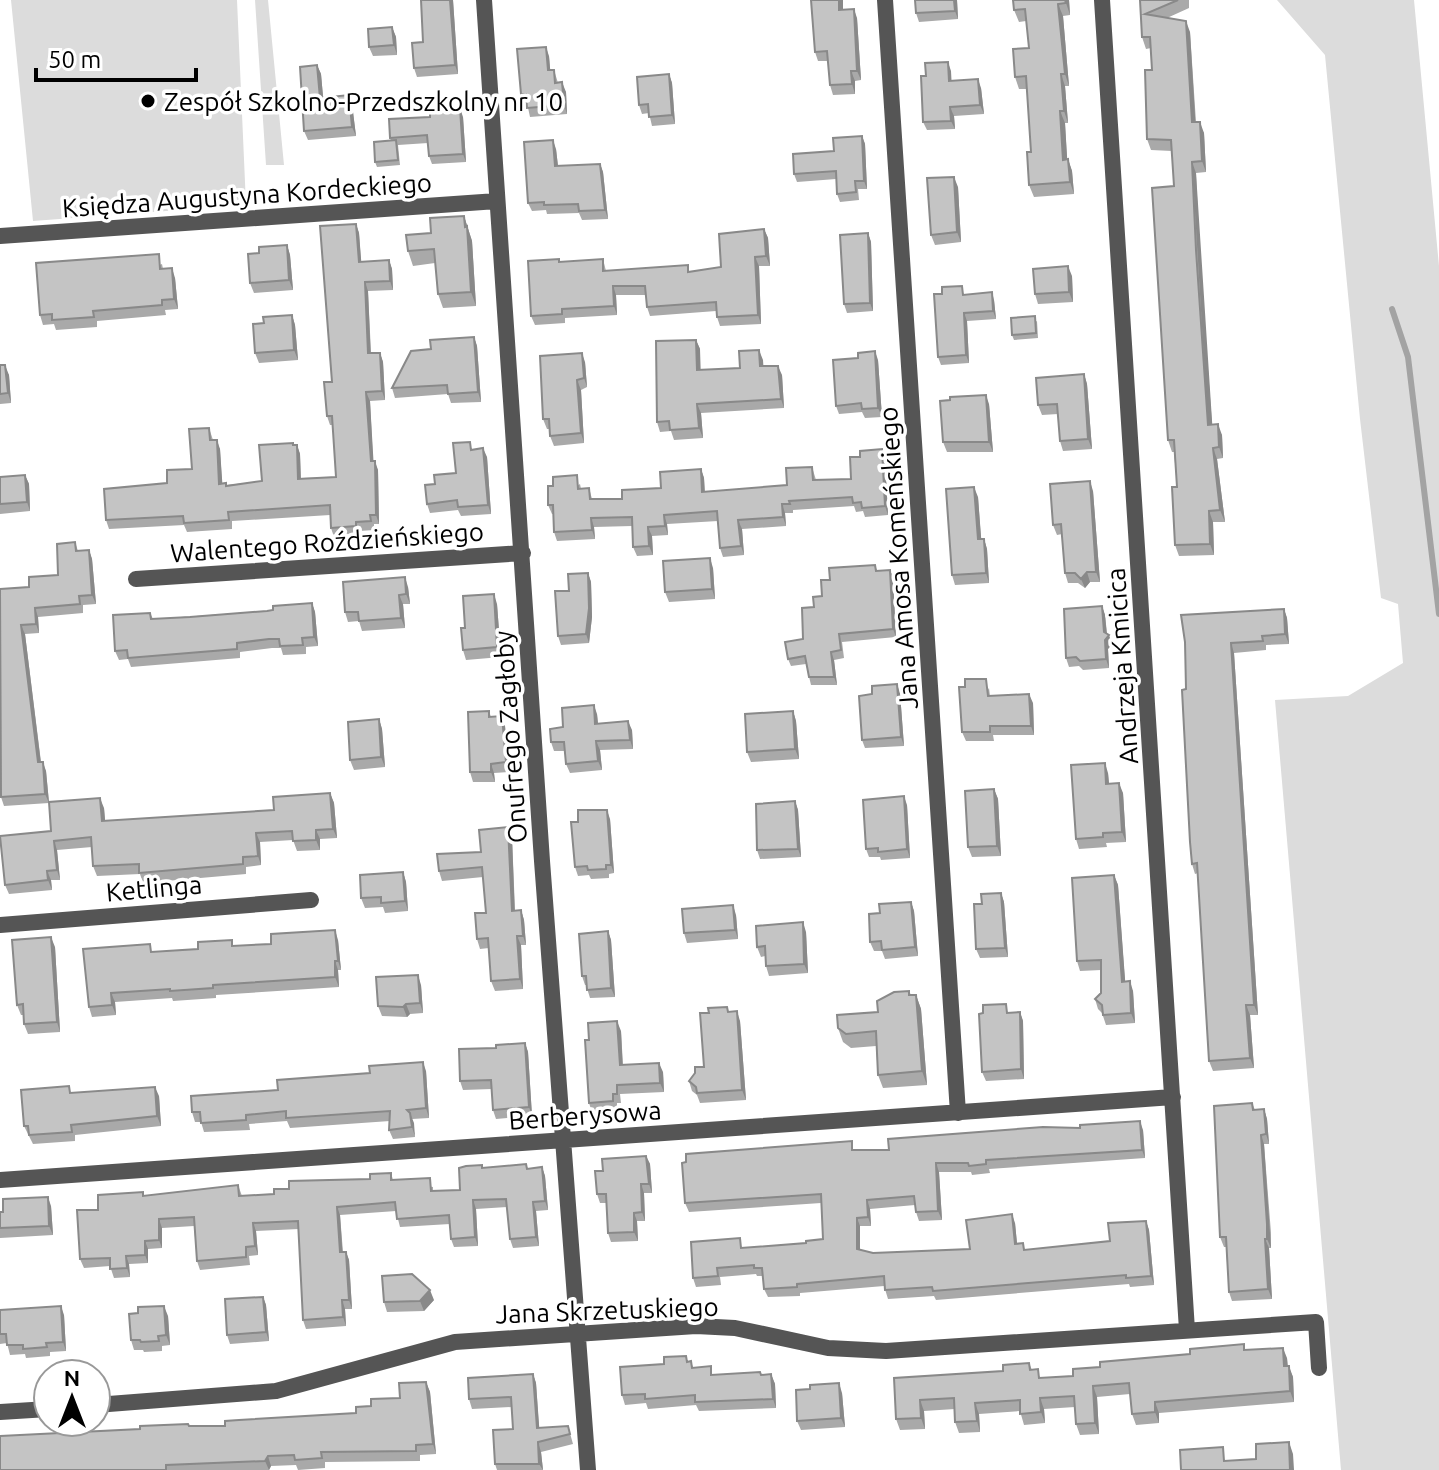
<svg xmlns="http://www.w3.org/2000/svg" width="1439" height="1470" font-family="Ubuntu,sans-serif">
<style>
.green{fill:#dcdcdc}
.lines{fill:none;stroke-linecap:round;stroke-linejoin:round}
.stream{stroke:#a3a3a3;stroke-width:6}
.minor{stroke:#555;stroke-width:16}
.wall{fill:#a9a9a9}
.shaded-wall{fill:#898989}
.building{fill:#c4c4c4;stroke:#898989;stroke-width:2}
.poi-dot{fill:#000;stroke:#fff;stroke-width:3}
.labels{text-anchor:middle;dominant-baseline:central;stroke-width:7;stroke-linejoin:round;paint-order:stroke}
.poi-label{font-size:26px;fill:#000;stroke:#fff;text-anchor:start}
.street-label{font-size:26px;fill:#000;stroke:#fff}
</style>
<rect width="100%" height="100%" fill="#fff"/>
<!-- green -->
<path class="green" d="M 11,0 L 237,0 L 246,205 L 33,221 Z
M 255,0 L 268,0 L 284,165 L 266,165 Z
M 1277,0 L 1414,0 L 1439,266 L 1439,1470 L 1341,1470 L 1275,700 L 1348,696 L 1403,663 L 1398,604 L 1381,598 L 1360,419 L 1325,55 Z"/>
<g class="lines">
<!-- stream -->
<path class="stream" d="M 1392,309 L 1408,357 L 1439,614"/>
<!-- minor -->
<path class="minor" d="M 484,0 L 542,861 L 588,1470
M 885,0 L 958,1113
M 1102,0 L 1187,1330
M 0,236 L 497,201
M 136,579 L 523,553
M 0,925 L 311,900
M 0,1180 L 1173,1097
M 96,1405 L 276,1391 L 455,1342 L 696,1326 L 735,1328 L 828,1348 L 886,1351 L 1316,1322 L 1319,1368
M 0,1412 L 48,1409"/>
</g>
<!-- wall -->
<path class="wall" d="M 453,0 L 458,74 L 417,77 L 414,68 L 423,42 Z
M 843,0 L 843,9 L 857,18 L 861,80 L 855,81 L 855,94 L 833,95 L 830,85 L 828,61 L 818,61 L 815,52 Z
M 957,0 L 958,19 L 919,22 L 916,13 Z
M 1069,0 L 1070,15 L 1063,16 L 1069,86 L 1065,86 L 1068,123 L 1065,123 L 1067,160 L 1068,159 L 1072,171 L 1074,194 L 1034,197 L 1029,185 L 1031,152 L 1027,89 L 1019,89 L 1015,77 L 1029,48 L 1026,21 L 1019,22 L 1014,10 Z
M 1140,0 L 1189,0 L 1189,8 L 1167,18 L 1190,32 L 1196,122 L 1204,133 L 1206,172 L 1196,173 L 1200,261 L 1212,424 L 1222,435 L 1223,458 L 1217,459 L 1225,522 L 1213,522 L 1214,555 L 1179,556 L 1175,545 L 1177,487 L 1174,452 L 1172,452 L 1168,440 L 1174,186 L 1172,151 L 1151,150 L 1147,139 L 1152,70 L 1151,48 L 1146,49 L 1142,37 Z
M 392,27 L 396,37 L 397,55 L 373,56 L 369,47 Z
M 549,56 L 550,70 L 554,70 L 558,83 L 566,92 L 567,114 L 530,117 L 527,103 L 524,103 L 521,94 Z
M 317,65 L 321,74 L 323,97 L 352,104 L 356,136 L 308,140 L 304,131 Z
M 951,71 L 951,81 L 981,88 L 984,114 L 954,116 L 955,129 L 927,130 L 923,122 Z
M 669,74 L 672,83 L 675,124 L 652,126 L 649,113 L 642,114 L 639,105 Z
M 430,117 L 463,117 L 466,162 L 432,164 L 429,156 L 428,143 L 398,145 L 400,165 L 377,167 L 375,162 L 391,141 L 390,138 Z
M 862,136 L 865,144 L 867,189 L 858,189 L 859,200 L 840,202 L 837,194 L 836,179 L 797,182 L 794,174 Z
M 556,149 L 558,166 L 600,164 L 603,172 L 608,219 L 582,220 L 579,213 L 547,214 L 546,210 L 532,211 L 528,203 Z
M 958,187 L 961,242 L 935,245 L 931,235 Z
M 464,216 L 472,241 L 476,306 L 443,308 L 438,294 L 435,263 L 413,266 L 408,251 L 431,233 Z
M 356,224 L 359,233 L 361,262 L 389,260 L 392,269 L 393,290 L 368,291 L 371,353 L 380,353 L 383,362 L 385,400 L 370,401 L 373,461 L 378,470 L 379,524 L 374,524 L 374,530 L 359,531 L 359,535 L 334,537 L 331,528 L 330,515 L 232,521 L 232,529 L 187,532 L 184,525 L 109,529 L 106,520 L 192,469 L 209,428 L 213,440 L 220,449 L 222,484 L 227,485 L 262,481 L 293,443 L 294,445 L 297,445 L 300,454 L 301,478 L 336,477 L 333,425 L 330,425 L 327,416 Z
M 764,229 L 768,238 L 770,266 L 759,266 L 761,324 L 720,326 L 717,317 L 716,311 L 650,316 L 647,307 L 646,295 L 616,295 L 617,315 L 565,318 L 565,323 L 535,325 L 531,316 L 559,259 L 560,262 L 603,259 L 606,271 L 690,272 L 721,267 Z
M 868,233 L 871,242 L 873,311 L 847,313 L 844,304 Z
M 287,245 L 290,255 L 293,290 L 254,293 L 250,283 L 259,253 Z
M 162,264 L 163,269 L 175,278 L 178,309 L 165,310 L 166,315 L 97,321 L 97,327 L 56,330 L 54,324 L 43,325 L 40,315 Z
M 1072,276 L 1073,302 L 1038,304 L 1035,294 Z
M 965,294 L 994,300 L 996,319 L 967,321 L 969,363 L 941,365 L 938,357 Z
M 292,315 L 295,325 L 298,360 L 259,363 L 255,353 L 264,323 Z
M 1037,321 L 1038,338 L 1014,340 L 1012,335 Z
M 474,337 L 477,346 L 481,402 L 451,403 L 448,394 L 395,398 L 392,388 L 431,349 Z
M 696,340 L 700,349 L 700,370 L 740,368 L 763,360 L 763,366 L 782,375 L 784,408 L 701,413 L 703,438 L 674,440 L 671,431 L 660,432 L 657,422 Z
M 878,360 L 882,417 L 865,418 L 862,412 L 839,414 L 836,406 Z
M 585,362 L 587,387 L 581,390 L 584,443 L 554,446 L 550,436 L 550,429 L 547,429 L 543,419 Z
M 0,365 L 9,375 L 11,403 L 0,404 Z
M 1084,374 L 1087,384 L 1092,449 L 1063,451 L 1060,441 L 1058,414 L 1042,415 L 1038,405 Z
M 989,404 L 993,452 L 947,452 L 943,442 Z
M 473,449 L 487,457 L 491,514 L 461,516 L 458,510 L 430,513 L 427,504 L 435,484 L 456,473 Z
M 885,458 L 888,515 L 865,517 L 863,511 L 856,512 L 854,506 L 793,510 L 793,513 L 785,513 L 786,526 L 742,529 L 744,555 L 723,557 L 720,548 L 718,521 L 667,524 L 668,535 L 652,536 L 653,555 L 637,556 L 633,547 L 632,526 L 594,527 L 595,539 L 557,541 L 554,532 L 554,514 L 552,514 L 548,505 L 580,484 L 581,489 L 589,488 L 592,499 L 622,499 L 661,488 L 701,469 L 704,478 L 705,492 L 787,485 L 812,467 L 816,480 L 851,479 Z
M 25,475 L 29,484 L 30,511 L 0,514 L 0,477 Z
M 1093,491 L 1100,582 L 1090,582 L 1085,588 L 1078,583 L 1068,583 L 1065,573 L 1062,534 L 1057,535 L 1053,525 Z
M 978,497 L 981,539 L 984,539 L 987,549 L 989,583 L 955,585 L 952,575 Z
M 75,542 L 78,551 L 89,550 L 92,559 L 96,604 L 83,605 L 83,613 L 38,617 L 39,633 L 25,634 L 41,762 L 46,771 L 49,802 L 104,808 L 105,821 L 274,810 L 330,793 L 334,803 L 337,838 L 320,839 L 320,850 L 297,851 L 293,840 L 260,842 L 261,865 L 246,867 L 246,874 L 143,883 L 140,874 L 97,876 L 93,866 L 92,847 L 57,850 L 60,880 L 51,880 L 52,890 L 9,894 L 5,885 L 51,831 L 49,803 L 4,806 L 1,797 L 0,589 L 29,587 L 58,575 Z
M 875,565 L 877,571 L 890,570 L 893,578 L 896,637 L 842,642 L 844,658 L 834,660 L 837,685 L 811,685 L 806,664 L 791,666 L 788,659 L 803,639 L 830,580 Z
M 713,568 L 715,599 L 669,602 L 665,592 Z
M 588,573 L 591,582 L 592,617 L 589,643 L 561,645 L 558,636 L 569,591 Z
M 408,587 L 410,604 L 403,604 L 405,628 L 362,631 L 359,621 L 348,622 L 345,612 Z
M 312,603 L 315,612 L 318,646 L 306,647 L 306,654 L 283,655 L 281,648 L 272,648 L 240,652 L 240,658 L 131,667 L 128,659 L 119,660 L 115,651 L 150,613 L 153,619 L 267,611 Z
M 497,604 L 501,657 L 466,660 L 463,650 L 465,628 Z
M 1102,606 L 1105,615 L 1107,633 L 1112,644 L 1108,649 L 1109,668 L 1083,670 L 1079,666 L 1069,667 L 1066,658 Z
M 1284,609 L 1287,618 L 1289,644 L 1266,645 L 1266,650 L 1234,653 L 1258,1015 L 1250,1015 L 1254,1068 L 1213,1071 L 1209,1061 L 1198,873 L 1195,874 L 1192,864 L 1185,642 Z
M 989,688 L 990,696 L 1033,703 L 1034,735 L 993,735 L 994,741 L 966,741 L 962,732 Z
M 900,693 L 904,746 L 865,748 L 862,740 Z
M 489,711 L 491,717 L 502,716 L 505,726 L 509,772 L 494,773 L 495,782 L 473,782 L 470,772 Z
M 793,711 L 796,721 L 799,759 L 751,762 L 747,752 Z
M 597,714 L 598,724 L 632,730 L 633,749 L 600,750 L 602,770 L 570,773 L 566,764 L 565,751 L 554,751 L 551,742 L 563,727 Z
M 379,719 L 382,729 L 385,767 L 354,770 L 350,760 Z
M 1108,773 L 1109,784 L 1123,793 L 1126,842 L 1106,843 L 1107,847 L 1079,849 L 1076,839 Z
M 994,789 L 998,799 L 1001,856 L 972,857 L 968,847 Z
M 795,801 L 798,810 L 801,857 L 760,859 L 757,850 Z
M 907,805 L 910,858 L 881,860 L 880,857 L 869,857 L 866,849 Z
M 610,819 L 614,873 L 609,874 L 609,878 L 591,879 L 589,875 L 578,876 L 575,867 Z
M 508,827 L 512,837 L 515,910 L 521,910 L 524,920 L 526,945 L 521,945 L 523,989 L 495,991 L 491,981 L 489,948 L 480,949 L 477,939 L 486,913 L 483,877 L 442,881 L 439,871 L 481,852 Z
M 403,872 L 406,882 L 408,911 L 385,913 L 383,907 L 365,908 L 361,898 Z
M 1114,875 L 1118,885 L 1125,982 L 1133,991 L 1135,1023 L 1106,1025 L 1102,1013 L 1098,1009 L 1095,999 L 1101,993 L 1101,970 L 1080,971 L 1077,961 Z
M 1001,893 L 1004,902 L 1008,957 L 980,958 L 976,949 L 982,904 Z
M 911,902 L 914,911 L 918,956 L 885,959 L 882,951 L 874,951 L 870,942 L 880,913 Z
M 736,915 L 738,939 L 687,943 L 684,933 Z
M 608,931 L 611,940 L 615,997 L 590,998 L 586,985 L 585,985 L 582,976 Z
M 806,932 L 808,973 L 769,976 L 766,966 L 765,956 L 761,957 L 757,947 Z
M 338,940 L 341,970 L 338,970 L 339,987 L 216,995 L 216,998 L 173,1001 L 172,998 L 115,1002 L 116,1015 L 92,1017 L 89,1007 L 153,952 Z
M 55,947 L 60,1032 L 28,1034 L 24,1024 L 24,1015 L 21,1015 L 17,1005 Z
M 421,985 L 423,1013 L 410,1014 L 407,1017 L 382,1016 L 378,1006 Z
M 909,991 L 911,995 L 916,995 L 921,1009 L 927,1085 L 883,1088 L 878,1075 L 876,1046 L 851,1048 L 843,1042 L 838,1028 L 878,1012 Z
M 729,1012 L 740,1021 L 746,1100 L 700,1103 L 697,1095 L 692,1091 L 689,1081 L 704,1067 Z
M 1020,1012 L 1023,1021 L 1024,1079 L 986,1081 L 982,1072 Z
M 621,1031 L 623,1065 L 663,1072 L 664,1092 L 620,1094 L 621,1103 L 617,1103 L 617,1110 L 592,1112 L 589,1103 L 589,1040 Z
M 525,1043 L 528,1052 L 532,1116 L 496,1119 L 493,1110 L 492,1089 L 463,1090 L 460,1081 L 496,1048 Z
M 426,1071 L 429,1118 L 412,1119 L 415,1137 L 393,1139 L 389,1130 L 390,1121 L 290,1128 L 287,1121 L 249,1124 L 250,1130 L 204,1132 L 201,1122 L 195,1122 L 192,1112 L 278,1090 L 370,1073 Z
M 72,1093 L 159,1096 L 161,1126 L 75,1135 L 75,1141 L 33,1144 L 24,1126 Z
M 1252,1103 L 1255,1110 L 1264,1109 L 1267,1119 L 1269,1144 L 1264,1144 L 1271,1233 L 1271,1248 L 1269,1248 L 1272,1299 L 1232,1301 L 1229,1292 L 1226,1247 L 1224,1247 L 1220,1237 Z
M 1143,1130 L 1145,1158 L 989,1169 L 990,1173 L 972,1175 L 971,1172 L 939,1172 L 942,1220 L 919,1221 L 916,1212 L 915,1205 L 870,1209 L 871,1226 L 860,1226 L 860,1250 L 873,1253 L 970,1249 L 1015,1223 L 1017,1244 L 1026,1250 L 1110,1241 L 1146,1221 L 1149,1230 L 1154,1285 L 1130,1287 L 1129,1284 L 936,1300 L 934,1296 L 888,1299 L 884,1286 L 800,1293 L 800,1296 L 768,1297 L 764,1289 L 763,1276 L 757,1276 L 756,1274 L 720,1277 L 721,1285 L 696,1287 L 693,1278 L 743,1248 L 806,1243 L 823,1239 L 821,1203 L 689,1212 L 685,1203 L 855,1150 L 889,1150 Z
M 646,1156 L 650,1164 L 652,1193 L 644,1193 L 645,1221 L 637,1221 L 638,1241 L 611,1242 L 608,1233 L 607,1203 L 600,1203 L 597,1194 L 603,1171 Z
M 542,1167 L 545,1176 L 548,1210 L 536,1211 L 539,1246 L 513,1248 L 510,1239 L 507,1207 L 476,1209 L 478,1246 L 454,1247 L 451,1239 L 450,1224 L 400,1227 L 396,1211 L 340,1215 L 343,1252 L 346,1252 L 349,1260 L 352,1309 L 345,1309 L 346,1326 L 306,1329 L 303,1320 L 299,1229 L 256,1231 L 258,1255 L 249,1256 L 250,1265 L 200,1270 L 197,1261 L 194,1226 L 162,1228 L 162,1248 L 148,1249 L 148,1263 L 129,1264 L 130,1277 L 114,1278 L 110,1266 L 84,1268 L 80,1259 L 98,1210 L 144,1196 L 238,1185 L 242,1196 L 274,1194 L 289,1189 L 370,1179 L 391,1173 L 393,1180 L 433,1187 L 433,1191 L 460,1190 L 483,1168 L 528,1169 Z
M 51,1206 L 53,1235 L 0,1238 L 0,1212 Z
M 263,1297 L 266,1305 L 269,1341 L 230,1344 L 227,1335 Z
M 434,1300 L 424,1311 L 387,1312 L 384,1302 Z
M 0,1310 L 64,1315 L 66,1351 L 50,1352 L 50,1356 L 26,1358 L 25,1354 L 10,1355 L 7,1343 L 0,1344 Z
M 168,1316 L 170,1345 L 162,1346 L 162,1351 L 144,1352 L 143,1350 L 134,1350 L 131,1340 Z
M 1246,1350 L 1287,1358 L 1288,1366 L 1293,1377 L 1294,1402 L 1159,1413 L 1159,1423 L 1136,1425 L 1132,1414 L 1130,1394 L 1097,1397 L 1099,1434 L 1080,1435 L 1076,1424 L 1075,1407 L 1044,1409 L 1045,1423 L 1024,1425 L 1020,1411 L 979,1414 L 980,1432 L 959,1433 L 955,1422 L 955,1409 L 924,1411 L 925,1429 L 900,1430 L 896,1419 L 894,1378 L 1003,1371 L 1029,1363 L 1032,1370 L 1041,1378 L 1073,1376 L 1100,1367 Z
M 691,1361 L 693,1368 L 714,1375 L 760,1372 L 762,1375 L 771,1374 L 775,1384 L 776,1408 L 699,1411 L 696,1405 L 648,1409 L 646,1403 L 625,1405 L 622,1395 L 664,1364 Z
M 533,1374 L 536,1383 L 539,1428 L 568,1426 L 573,1444 L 541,1452 L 543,1470 L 497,1470 L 495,1464 L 513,1429 L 512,1407 L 472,1409 L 469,1399 Z
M 426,1382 L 430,1392 L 436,1454 L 420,1455 L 420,1461 L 325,1462 L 325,1468 L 298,1470 L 296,1465 L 271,1466 L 269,1470 L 0,1470 L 189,1426 L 225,1426 L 356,1413 L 371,1406 L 400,1398 Z
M 810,1389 L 842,1393 L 845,1427 L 801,1430 L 797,1421 Z"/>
<!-- shaded-wall -->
<path class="shaded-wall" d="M 450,0 L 453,0 L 458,74 L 455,65 Z
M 839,0 L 843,0 L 843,19 L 839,10 Z
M 954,0 L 957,0 L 958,19 L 955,11 Z
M 1065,0 L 1069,0 L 1070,15 Z
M 1058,4 L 1063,16 L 1069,86 L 1065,74 Z
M 854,9 L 857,18 L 861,80 L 857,71 Z
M 1186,21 L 1190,32 L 1196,133 L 1192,122 Z
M 392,27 L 396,37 L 397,55 L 394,45 Z
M 546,47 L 549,56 L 551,79 L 548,70 Z
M 948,62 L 951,71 L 952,90 L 949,81 Z
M 317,65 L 321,74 L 324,107 L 320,98 Z
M 851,71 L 855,81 L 855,94 L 852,84 Z
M 669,74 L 672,83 L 675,124 L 672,115 Z
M 1061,74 L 1065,86 L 1068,123 L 1064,111 Z
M 978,79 L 981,88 L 984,114 L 980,105 Z
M 562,82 L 566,92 L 567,114 L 564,105 Z
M 349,95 L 352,104 L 356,136 L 352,127 Z
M 950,107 L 954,116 L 955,129 L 951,121 Z
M 460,108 L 463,117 L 466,162 L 463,154 Z
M 1060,111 L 1065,123 L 1068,172 L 1063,160 Z
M 1200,122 L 1204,133 L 1206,172 L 1202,161 Z
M 862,136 L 865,144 L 867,189 L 864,181 Z
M 553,140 L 556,149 L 559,175 L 555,166 Z
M 1068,159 L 1072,171 L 1074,194 L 1070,182 Z
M 1192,162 L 1196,173 L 1213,436 L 1208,425 Z
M 600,164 L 603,172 L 608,219 L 605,210 Z
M 954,177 L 958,187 L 961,242 L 957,232 Z
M 464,216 L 472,241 L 476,306 L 471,292 Z
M 356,224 L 359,233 L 362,271 L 359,262 Z
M 764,229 L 768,238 L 770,266 L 766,256 Z
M 868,233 L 871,242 L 873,311 L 870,303 Z
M 287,245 L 290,255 L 293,290 L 289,280 Z
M 755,257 L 759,266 L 761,324 L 758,315 Z
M 389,260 L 392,269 L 393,290 L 390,281 Z
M 1068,266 L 1072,276 L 1073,302 L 1069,292 Z
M 172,268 L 175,278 L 178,309 L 174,299 Z
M 365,282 L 368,291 L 371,362 L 368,353 Z
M 613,286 L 616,295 L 617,315 L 614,306 Z
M 992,292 L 994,300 L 996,319 L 993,311 Z
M 964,313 L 967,321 L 969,363 L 966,355 Z
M 292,315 L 295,325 L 298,360 L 294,350 Z
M 474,337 L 477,346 L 481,402 L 478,392 Z
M 696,340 L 700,349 L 701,380 L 697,370 Z
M 759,350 L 763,360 L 764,376 L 760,366 Z
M 875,351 L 878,360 L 882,417 L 878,408 Z
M 380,353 L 383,362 L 385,400 L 382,391 Z
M 582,353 L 585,362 L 587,387 L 584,378 Z
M 5,365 L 9,375 L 11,403 L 8,393 Z
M 778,366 L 782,375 L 784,408 L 781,399 Z
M 1084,374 L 1087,384 L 1092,449 L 1088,439 Z
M 577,380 L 581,390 L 584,443 L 581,433 Z
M 366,392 L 370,401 L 374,470 L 371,461 Z
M 986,395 L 989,404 L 993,452 L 989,442 Z
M 697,404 L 701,413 L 703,438 L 699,428 Z
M 1218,424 L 1222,435 L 1223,458 L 1219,447 Z
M 217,440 L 220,449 L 223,493 L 219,484 Z
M 297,445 L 300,454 L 301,488 L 298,479 Z
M 483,448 L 487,457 L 491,514 L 488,505 Z
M 1213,448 L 1217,459 L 1225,522 L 1220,510 Z
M 882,449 L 885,458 L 888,515 L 885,506 Z
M 375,461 L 378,470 L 379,524 L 376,515 Z
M 701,469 L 704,478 L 705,501 L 702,492 Z
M 25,475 L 29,484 L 30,511 L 27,502 Z
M 1090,481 L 1093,491 L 1100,582 L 1096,572 Z
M 974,487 L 978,497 L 982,549 L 978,539 Z
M 782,504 L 785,513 L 786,526 L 783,517 Z
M 1209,511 L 1213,522 L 1214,555 L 1210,544 Z
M 664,515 L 667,524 L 668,535 L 665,526 Z
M 591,518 L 594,527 L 595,539 L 592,530 Z
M 738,520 L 742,529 L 744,555 L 741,546 Z
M 648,527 L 652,536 L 653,555 L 649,546 Z
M 984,539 L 987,549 L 989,583 L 986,573 Z
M 89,550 L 92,559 L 96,604 L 92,595 Z
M 710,558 L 713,568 L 715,599 L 712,589 Z
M 890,570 L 893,578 L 896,637 L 893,629 Z
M 1087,572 L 1090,582 L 1085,588 L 1081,579 Z
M 588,573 L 591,582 L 592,617 L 589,643 L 586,634 Z
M 405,577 L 408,587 L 410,604 L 406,594 Z
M 494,594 L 497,604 L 501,657 L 497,647 Z
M 399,595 L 403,604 L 405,628 L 401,618 Z
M 312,603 L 315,612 L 318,646 L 314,637 Z
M 1102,606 L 1105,615 L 1107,637 L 1109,635 L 1112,644 L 1108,649 L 1109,668 L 1106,659 Z
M 35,608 L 38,617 L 39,633 L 36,624 Z
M 1284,609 L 1287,618 L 1289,644 L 1285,634 Z
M 21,625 L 25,634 L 42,772 L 38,762 Z
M 1231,643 L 1234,653 L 1258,1015 L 1254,1005 Z
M 831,652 L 834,660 L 837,685 L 834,677 Z
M 897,684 L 900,693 L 904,746 L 901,737 Z
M 1029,694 L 1033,703 L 1034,735 L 1031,726 Z
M 594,705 L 597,714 L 599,734 L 595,724 Z
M 793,711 L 796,721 L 799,759 L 795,749 Z
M 502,716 L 505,726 L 509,772 L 506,762 Z
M 379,719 L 382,729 L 385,767 L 381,757 Z
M 628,721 L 632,730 L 633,749 L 630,740 Z
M 596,741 L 600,750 L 602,770 L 598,761 Z
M 43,762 L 46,771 L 49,803 L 45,794 Z
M 1105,763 L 1108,773 L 1110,794 L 1106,784 Z
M 491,764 L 494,773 L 495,782 L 491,772 Z
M 1119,783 L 1123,793 L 1126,842 L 1122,832 Z
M 994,789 L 998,799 L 1001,856 L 997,846 Z
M 330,793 L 334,803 L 337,838 L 333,829 Z
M 904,796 L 907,805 L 910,858 L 907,849 Z
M 100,798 L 104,808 L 106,831 L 102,821 Z
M 795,801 L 798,810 L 801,857 L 798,849 Z
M 607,810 L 610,819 L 614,873 L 611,865 Z
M 508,827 L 512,837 L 515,920 L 512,911 Z
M 316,830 L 320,839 L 320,850 L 316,840 Z
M 256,833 L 260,842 L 261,865 L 258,856 Z
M 54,841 L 57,850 L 60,880 L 57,870 Z
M 47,871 L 51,880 L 52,890 L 48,880 Z
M 403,872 L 406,882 L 408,911 L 405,901 Z
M 1114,875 L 1118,885 L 1126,992 L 1122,982 Z
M 1001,893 L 1004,902 L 1008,957 L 1005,948 Z
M 911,902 L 914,911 L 918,956 L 915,947 Z
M 733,905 L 736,915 L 738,939 L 735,930 Z
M 521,910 L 524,920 L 526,945 L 523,936 Z
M 803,922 L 806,932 L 808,973 L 804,964 Z
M 335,930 L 338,940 L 341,970 L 338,961 Z
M 608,931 L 611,940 L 615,997 L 611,988 Z
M 517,936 L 521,945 L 523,989 L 520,979 Z
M 51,937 L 55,947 L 60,1032 L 57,1022 Z
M 335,961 L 338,970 L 339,987 L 335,977 Z
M 418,975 L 421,985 L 423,1013 L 420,1003 Z
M 1130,981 L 1133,991 L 1135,1023 L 1131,1013 Z
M 111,993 L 115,1002 L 116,1015 L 112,1005 Z
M 916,995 L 921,1009 L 927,1085 L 922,1071 Z
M 406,1004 L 410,1014 L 407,1017 L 403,1007 Z
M 1246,1005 L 1250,1015 L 1254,1068 L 1250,1058 Z
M 737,1011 L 740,1021 L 746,1100 L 742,1090 Z
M 1020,1012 L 1023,1021 L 1024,1079 L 1021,1069 Z
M 617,1021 L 621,1031 L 623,1074 L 620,1065 Z
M 525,1043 L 528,1052 L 532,1116 L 529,1107 Z
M 423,1062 L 426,1071 L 429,1118 L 426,1108 Z
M 659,1063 L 663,1072 L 664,1092 L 660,1083 Z
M 155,1087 L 159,1096 L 161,1126 L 157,1116 Z
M 1264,1109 L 1267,1119 L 1269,1144 L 1266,1134 Z
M 410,1113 L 414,1123 L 415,1137 L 412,1127 Z
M 1140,1121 L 1143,1130 L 1145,1158 L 1142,1150 Z
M 1261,1135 L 1264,1144 L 1271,1248 L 1267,1239 Z
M 646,1156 L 650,1164 L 652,1193 L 649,1184 Z
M 936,1163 L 939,1172 L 942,1220 L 938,1211 Z
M 542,1167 L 545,1176 L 548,1210 L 545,1201 Z
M 641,1184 L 644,1193 L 645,1221 L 642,1212 Z
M 48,1197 L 51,1206 L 53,1235 L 49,1226 Z
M 473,1200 L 476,1209 L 478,1246 L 475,1237 Z
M 867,1200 L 870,1209 L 871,1226 L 868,1217 Z
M 533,1202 L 536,1211 L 539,1246 L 536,1237 Z
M 337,1207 L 340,1215 L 343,1261 L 340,1252 Z
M 634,1213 L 637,1221 L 638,1241 L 634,1232 Z
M 1012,1214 L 1015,1223 L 1018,1253 L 1015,1244 Z
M 857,1218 L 860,1226 L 860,1258 L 857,1249 Z
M 159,1219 L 162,1228 L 162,1248 L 159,1240 Z
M 1146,1221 L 1149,1230 L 1154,1285 L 1151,1276 Z
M 253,1223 L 256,1231 L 258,1255 L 255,1246 Z
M 1265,1239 L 1269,1248 L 1272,1299 L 1268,1289 Z
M 145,1241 L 148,1249 L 148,1263 L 145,1255 Z
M 346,1252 L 349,1260 L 352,1309 L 349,1300 Z
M 126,1256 L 129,1264 L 130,1277 L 127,1268 Z
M 430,1290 L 434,1300 L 424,1311 L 420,1301 Z
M 263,1297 L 266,1305 L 269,1341 L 266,1332 Z
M 342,1300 L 345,1309 L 346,1326 L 343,1317 Z
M 61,1306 L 64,1315 L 66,1351 L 63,1342 Z
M 164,1306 L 168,1316 L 170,1345 L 166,1335 Z
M 1283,1348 L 1287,1358 L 1288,1377 L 1284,1366 Z
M 1289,1366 L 1293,1377 L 1294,1402 L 1290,1391 Z
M 533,1374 L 536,1383 L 540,1438 L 537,1428 Z
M 771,1374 L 775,1384 L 776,1408 L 773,1399 Z
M 426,1382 L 430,1392 L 436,1454 L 433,1444 Z
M 839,1383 L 842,1393 L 845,1427 L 841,1418 Z
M 1093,1386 L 1097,1397 L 1099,1434 L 1095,1423 Z
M 1040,1398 L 1044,1409 L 1045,1423 L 1041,1412 Z
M 920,1400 L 924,1411 L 925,1429 L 921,1418 Z
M 1155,1402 L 1159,1413 L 1159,1423 L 1155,1412 Z
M 975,1403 L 979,1414 L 980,1432 L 977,1421 Z
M 538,1442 L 541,1452 L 543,1470 L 539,1464 Z
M 1289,1442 L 1293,1454 L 1294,1470 L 1290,1470 Z
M 268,1456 L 271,1466 L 269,1470 L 265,1461 Z"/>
<!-- building -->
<path class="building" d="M 421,0 L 450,0 L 455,65 L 414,68 L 412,43 L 423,42 Z
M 811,0 L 839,0 L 839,10 L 854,9 L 857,71 L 851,71 L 852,84 L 830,85 L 827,51 L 815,52 Z
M 915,0 L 954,0 L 955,11 L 916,13 Z
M 1013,0 L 1065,0 L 1066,3 L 1058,4 L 1065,74 L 1061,74 L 1064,111 L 1060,111 L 1063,160 L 1068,159 L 1070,182 L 1029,185 L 1027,152 L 1031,152 L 1026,76 L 1015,77 L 1013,49 L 1029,48 L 1025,9 L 1014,10 Z
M 1140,0 L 1178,0 L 1145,14 L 1186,21 L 1192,122 L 1200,122 L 1202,161 L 1192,162 L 1196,250 L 1208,425 L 1218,424 L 1219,447 L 1213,448 L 1220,510 L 1209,511 L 1210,544 L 1175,545 L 1172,487 L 1177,487 L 1174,440 L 1168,440 L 1152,188 L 1174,186 L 1171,140 L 1147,139 L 1145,70 L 1152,70 L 1150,37 L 1142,37 Z
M 392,27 L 394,45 L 369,47 L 368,29 Z
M 546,47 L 548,70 L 554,70 L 555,83 L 562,82 L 564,105 L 527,108 L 526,94 L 521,94 L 517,49 Z
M 948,62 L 949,81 L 978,79 L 980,105 L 950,107 L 951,121 L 923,122 L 921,76 L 926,76 L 925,63 Z
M 317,65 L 320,98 L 349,95 L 352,127 L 304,131 L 300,67 Z
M 669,74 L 672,115 L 649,117 L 648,104 L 639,105 L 637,77 Z
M 460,108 L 463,154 L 429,156 L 427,135 L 390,138 L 389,119 L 430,117 L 430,110 Z
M 862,136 L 864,181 L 855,181 L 856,192 L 837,194 L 836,171 L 794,174 L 793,154 L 834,151 L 833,138 Z
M 396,140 L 398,160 L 375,162 L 374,142 Z
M 553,140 L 555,166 L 600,164 L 605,210 L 579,211 L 578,204 L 544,205 L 544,202 L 528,203 L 524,142 Z
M 954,177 L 957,232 L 931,235 L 927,178 Z
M 464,216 L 465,227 L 467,226 L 471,292 L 438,294 L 434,249 L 408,251 L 406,235 L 431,233 L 430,218 Z
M 356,224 L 359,262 L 389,260 L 390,281 L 365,282 L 368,353 L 380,353 L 382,391 L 366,392 L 371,461 L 375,461 L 376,515 L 370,515 L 371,521 L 356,522 L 356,526 L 331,528 L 330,505 L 228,512 L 229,520 L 184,523 L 183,516 L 106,520 L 104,489 L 167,483 L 167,470 L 192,469 L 189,429 L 209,428 L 210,440 L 217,440 L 219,484 L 226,483 L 226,486 L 262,481 L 259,445 L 293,443 L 293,445 L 297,445 L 298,479 L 336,477 L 332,416 L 327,416 L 324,382 L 332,382 L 320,226 Z
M 764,229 L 766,256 L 755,257 L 758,315 L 717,317 L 716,302 L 647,307 L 645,286 L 613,286 L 614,306 L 562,309 L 562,314 L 531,316 L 528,261 L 559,259 L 559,262 L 603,259 L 603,271 L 688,265 L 688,272 L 721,267 L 719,234 Z
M 868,233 L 870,303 L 844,304 L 840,235 Z
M 287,245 L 289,280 L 250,283 L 248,254 L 259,253 L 259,247 Z
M 159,254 L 160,269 L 172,268 L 174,299 L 162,300 L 162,305 L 93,311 L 94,317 L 52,320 L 52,314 L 40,315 L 36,263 Z
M 1068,266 L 1069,292 L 1035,294 L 1033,269 Z
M 962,286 L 963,295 L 992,292 L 993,311 L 964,313 L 966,355 L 938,357 L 934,294 L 942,294 L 942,287 Z
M 292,315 L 294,350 L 255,353 L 253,324 L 264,323 L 263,317 Z
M 1035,316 L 1036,333 L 1012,335 L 1011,318 Z
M 474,337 L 478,392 L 448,394 L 447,385 L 392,388 L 411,351 L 431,349 L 430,340 Z
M 696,340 L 697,370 L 740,368 L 739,351 L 759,350 L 760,366 L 778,366 L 781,399 L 697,404 L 699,428 L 670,430 L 669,421 L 657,422 L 656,341 Z
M 875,351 L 878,408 L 862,409 L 861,403 L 836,406 L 833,360 L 858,358 L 858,353 Z
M 582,353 L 584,378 L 577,380 L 581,433 L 550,436 L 549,419 L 543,419 L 540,356 Z
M 0,365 L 5,365 L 8,393 L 0,394 Z
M 1084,374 L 1088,439 L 1060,441 L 1057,404 L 1038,405 L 1036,378 Z
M 986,395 L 989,442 L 943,442 L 940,401 L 950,400 L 950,397 Z
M 470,442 L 471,450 L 483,448 L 488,505 L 458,507 L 457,500 L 427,504 L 425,485 L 435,484 L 434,475 L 456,473 L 453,443 Z
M 882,449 L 885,506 L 862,508 L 861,502 L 853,503 L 852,497 L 789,501 L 790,504 L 782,504 L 783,517 L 738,520 L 741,546 L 720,548 L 717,511 L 664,515 L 665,526 L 648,527 L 649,546 L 633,547 L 632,517 L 591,518 L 592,530 L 554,532 L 553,505 L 548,505 L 548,486 L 553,486 L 553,477 L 577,475 L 578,489 L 589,488 L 590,499 L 622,499 L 622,490 L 661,488 L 660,472 L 701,469 L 702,492 L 787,485 L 786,468 L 812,467 L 813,480 L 851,479 L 850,457 L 860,457 L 860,451 Z
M 25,475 L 27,502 L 0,504 L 0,477 Z
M 1090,481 L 1096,572 L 1087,572 L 1081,579 L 1075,573 L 1065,573 L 1061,524 L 1053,525 L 1050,484 Z
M 974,487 L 978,539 L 984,539 L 986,573 L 952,575 L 946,489 Z
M 75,542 L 76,551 L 89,550 L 92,595 L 79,596 L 80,604 L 35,608 L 36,624 L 21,625 L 38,762 L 43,762 L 45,794 L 1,797 L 0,589 L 29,587 L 29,577 L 58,575 L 57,544 Z
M 710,558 L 712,589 L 665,592 L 663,561 Z
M 875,565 L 876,571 L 890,570 L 893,629 L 839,634 L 841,650 L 831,652 L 834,677 L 809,677 L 805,656 L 788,659 L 785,642 L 803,639 L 802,608 L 814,607 L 813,597 L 822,596 L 821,580 L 830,580 L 829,568 Z
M 588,573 L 589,608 L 586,634 L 558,636 L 555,591 L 569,591 L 568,574 Z
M 405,577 L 406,594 L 399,595 L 401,618 L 359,621 L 358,612 L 345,612 L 343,582 Z
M 494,594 L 497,647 L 463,650 L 461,628 L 465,628 L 463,596 Z
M 312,603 L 314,637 L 302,638 L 303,645 L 280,646 L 279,639 L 269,639 L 237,643 L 237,649 L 128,658 L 127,650 L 115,651 L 113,615 L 150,613 L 151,619 L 190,617 L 267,611 L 273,610 L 273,606 Z
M 1102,606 L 1104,632 L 1109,635 L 1105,640 L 1106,659 L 1080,661 L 1076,657 L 1066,658 L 1064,609 Z
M 1284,609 L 1285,634 L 1262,636 L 1263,641 L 1231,643 L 1254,1005 L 1246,1005 L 1250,1058 L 1209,1061 L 1197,863 L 1192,864 L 1190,842 L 1182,690 L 1186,689 L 1185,642 L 1181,615 Z
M 965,679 L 986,679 L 988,696 L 1029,694 L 1031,726 L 990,726 L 990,732 L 962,732 L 959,687 L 965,687 Z
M 897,684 L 901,737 L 862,740 L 859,696 L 872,694 L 872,686 Z
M 594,705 L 595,724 L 628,721 L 630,740 L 596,741 L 598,761 L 566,764 L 564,742 L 551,742 L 550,729 L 563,727 L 562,708 Z
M 489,711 L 489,717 L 502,716 L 506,762 L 491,764 L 491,772 L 470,772 L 468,712 Z
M 793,711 L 795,749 L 747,752 L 745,714 Z
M 379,719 L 381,757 L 350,760 L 348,722 Z
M 1105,763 L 1106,784 L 1119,783 L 1122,832 L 1103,833 L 1103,837 L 1076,839 L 1071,765 Z
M 994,789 L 997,846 L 968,847 L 965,791 Z
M 330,793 L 333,829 L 316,830 L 316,840 L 293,841 L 292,831 L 256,833 L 258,856 L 243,857 L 243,864 L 139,873 L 139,864 L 93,866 L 91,837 L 54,841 L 57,870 L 47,871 L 48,880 L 5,885 L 0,836 L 51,831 L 49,802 L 100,798 L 102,821 L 274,810 L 273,797 Z
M 904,796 L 907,849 L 878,852 L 878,848 L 866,849 L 863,800 Z
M 795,801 L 798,849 L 757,850 L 756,804 Z
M 578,810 L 607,810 L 611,865 L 606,865 L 606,869 L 588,870 L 587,866 L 575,867 L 571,822 L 578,822 Z
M 508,827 L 512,911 L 521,910 L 523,936 L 517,936 L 520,979 L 491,981 L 488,938 L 477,939 L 475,913 L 486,913 L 482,867 L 439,871 L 437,854 L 481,852 L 479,830 Z
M 403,872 L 405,901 L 381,903 L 381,897 L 361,898 L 360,875 Z
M 1114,875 L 1122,982 L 1130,981 L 1131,1013 L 1103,1015 L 1102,1005 L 1095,999 L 1101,993 L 1101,960 L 1077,961 L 1072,878 Z
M 1001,893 L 1005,948 L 976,949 L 974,904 L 982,904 L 981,894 Z
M 911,902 L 915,947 L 882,950 L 881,941 L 870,942 L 869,914 L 880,913 L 879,904 Z
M 733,905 L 735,930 L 684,933 L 682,909 Z
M 803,922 L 804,964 L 766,966 L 765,946 L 757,947 L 756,926 Z
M 335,930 L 338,961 L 335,961 L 335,977 L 213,985 L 213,988 L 170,991 L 170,989 L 111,993 L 112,1005 L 89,1007 L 83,949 L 150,944 L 151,952 L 198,949 L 198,942 L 232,940 L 232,946 L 271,944 L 271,934 Z
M 608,931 L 611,988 L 587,990 L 586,976 L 582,976 L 579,934 Z
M 51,937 L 57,1022 L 24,1024 L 23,1004 L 17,1005 L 12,940 Z
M 418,975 L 420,1003 L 406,1004 L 403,1007 L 378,1006 L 376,977 Z
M 909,991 L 909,995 L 916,995 L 922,1071 L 878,1075 L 876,1031 L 846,1034 L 838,1028 L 837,1015 L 878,1012 L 877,1001 L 894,992 Z
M 1006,1004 L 1007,1013 L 1020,1012 L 1021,1069 L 982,1072 L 979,1014 L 983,1013 L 983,1005 Z
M 727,1007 L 728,1012 L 737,1011 L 742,1090 L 697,1093 L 696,1087 L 689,1081 L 695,1073 L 695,1067 L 704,1067 L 700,1013 L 709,1013 L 708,1008 Z
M 617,1021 L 620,1065 L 659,1063 L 660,1083 L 617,1085 L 617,1094 L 613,1094 L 613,1101 L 589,1103 L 585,1040 L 589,1040 L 588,1023 Z
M 525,1043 L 529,1107 L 493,1110 L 491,1080 L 460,1081 L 459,1049 L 496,1048 L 496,1045 Z
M 423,1062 L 426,1108 L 407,1110 L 410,1113 L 412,1127 L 389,1130 L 390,1111 L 286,1118 L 286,1111 L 246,1115 L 246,1120 L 201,1123 L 200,1112 L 192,1112 L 191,1096 L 278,1090 L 277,1080 L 370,1073 L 369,1066 Z
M 69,1086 L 70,1093 L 155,1087 L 157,1116 L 71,1125 L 72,1132 L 29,1135 L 28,1126 L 24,1126 L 21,1090 Z
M 1252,1103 L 1253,1110 L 1264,1109 L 1266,1134 L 1261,1135 L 1267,1224 L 1267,1239 L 1265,1239 L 1268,1289 L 1229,1292 L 1226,1237 L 1220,1237 L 1214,1106 Z
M 1140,1121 L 1142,1150 L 986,1160 L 986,1164 L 969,1166 L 968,1163 L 936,1163 L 938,1211 L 916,1212 L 914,1196 L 867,1200 L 868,1217 L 857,1218 L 857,1249 L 873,1253 L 970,1249 L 966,1220 L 1012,1214 L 1015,1244 L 1023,1243 L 1024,1250 L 1110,1241 L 1108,1223 L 1146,1221 L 1151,1276 L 1126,1278 L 1126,1275 L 933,1291 L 932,1287 L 885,1290 L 884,1276 L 797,1284 L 797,1287 L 764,1289 L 762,1268 L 754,1268 L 754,1265 L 717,1268 L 718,1276 L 693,1278 L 691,1242 L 740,1238 L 741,1248 L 806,1243 L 806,1241 L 823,1239 L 821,1194 L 685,1203 L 682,1163 L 686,1162 L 686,1154 L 852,1141 L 852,1150 L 889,1150 L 888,1139 L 1043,1127 L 1080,1128 L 1080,1125 Z
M 646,1156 L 649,1184 L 641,1184 L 642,1212 L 634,1213 L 634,1232 L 608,1233 L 606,1194 L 597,1194 L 595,1171 L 603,1171 L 602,1159 Z
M 526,1164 L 527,1169 L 542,1167 L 545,1201 L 533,1202 L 536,1237 L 510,1239 L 506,1199 L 473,1200 L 475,1237 L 451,1239 L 449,1215 L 397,1219 L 395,1202 L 337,1207 L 340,1252 L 346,1252 L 349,1300 L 342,1300 L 343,1317 L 303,1320 L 298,1221 L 253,1223 L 255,1246 L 246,1247 L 246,1257 L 197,1261 L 194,1217 L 159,1219 L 159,1240 L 145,1241 L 145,1255 L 126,1256 L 127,1268 L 110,1269 L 110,1258 L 80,1259 L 77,1210 L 98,1210 L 98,1195 L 143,1192 L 143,1196 L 238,1185 L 239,1196 L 274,1194 L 274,1189 L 289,1189 L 289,1181 L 370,1179 L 370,1174 L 391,1173 L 391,1180 L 430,1178 L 431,1191 L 460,1190 L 459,1168 L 466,1166 L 482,1165 L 482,1168 Z
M 48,1197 L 49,1226 L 0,1228 L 0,1212 L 3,1212 L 3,1199 Z
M 412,1274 L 430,1290 L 420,1301 L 384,1302 L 382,1276 Z
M 263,1297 L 266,1332 L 227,1335 L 225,1299 Z
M 61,1306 L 63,1342 L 46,1343 L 47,1347 L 23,1349 L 23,1345 L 7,1345 L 6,1334 L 0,1334 L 0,1310 Z
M 164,1306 L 166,1335 L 158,1336 L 159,1341 L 141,1342 L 140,1340 L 131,1340 L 129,1314 L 138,1313 L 138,1307 Z
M 1244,1344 L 1244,1350 L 1283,1348 L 1284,1366 L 1289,1366 L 1290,1391 L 1155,1402 L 1155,1412 L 1132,1414 L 1129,1383 L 1093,1386 L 1095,1423 L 1076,1424 L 1074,1396 L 1040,1398 L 1041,1412 L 1020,1414 L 1020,1400 L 975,1403 L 977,1421 L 955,1422 L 954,1398 L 920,1400 L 921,1418 L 896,1419 L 894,1378 L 1003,1371 L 1003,1365 L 1029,1363 L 1030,1370 L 1038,1369 L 1039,1378 L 1073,1376 L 1073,1369 L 1100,1367 L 1100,1362 L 1190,1354 L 1190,1349 Z
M 686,1356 L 687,1362 L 691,1361 L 692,1368 L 711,1366 L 711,1375 L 760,1372 L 761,1375 L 771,1374 L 773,1399 L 695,1402 L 695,1395 L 645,1399 L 645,1394 L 622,1395 L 620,1367 L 664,1364 L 664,1357 Z
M 533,1374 L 537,1428 L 568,1426 L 570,1434 L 538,1442 L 539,1464 L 495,1464 L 493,1430 L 513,1429 L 511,1397 L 469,1399 L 468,1378 Z
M 426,1382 L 433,1444 L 416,1445 L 416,1451 L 321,1452 L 322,1458 L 295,1460 L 294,1455 L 268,1456 L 265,1461 L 166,1465 L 166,1470 L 0,1470 L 0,1436 L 140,1429 L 140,1426 L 188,1424 L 189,1426 L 225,1426 L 225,1421 L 239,1420 L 356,1413 L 356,1407 L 371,1406 L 371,1399 L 400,1398 L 399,1383 Z
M 839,1383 L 841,1418 L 797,1421 L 796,1390 L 810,1389 L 810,1385 Z
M 1289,1442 L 1290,1470 L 1181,1470 L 1180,1450 L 1223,1447 L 1224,1461 L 1256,1459 L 1256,1444 Z"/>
<!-- markers -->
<circle class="poi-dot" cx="148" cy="101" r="8"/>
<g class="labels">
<!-- poi labels -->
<g class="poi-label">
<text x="164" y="101">Zespół Szkolno-Przedszkolny nr 10</text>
</g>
<!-- street labels -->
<g class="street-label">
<text transform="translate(247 195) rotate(-4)">Księdza Augustyna Kordeckiego</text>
<text transform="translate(327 542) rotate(-4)">Walentego Roździeńskiego</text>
<text transform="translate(898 558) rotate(-94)">Jana Amosa Komeńskiego</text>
<text transform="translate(1122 666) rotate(-94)">Andrzeja Kmicica</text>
<text transform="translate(510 737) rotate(-94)">Onufrego Zagłoby</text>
<text transform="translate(154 888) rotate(-5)">Ketlinga</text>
<text transform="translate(585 1115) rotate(-4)">Berberysowa</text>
<text transform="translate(607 1310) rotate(-2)">Jana Skrzetuskiego</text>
</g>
</g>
<!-- north arrow -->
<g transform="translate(72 1398)"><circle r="38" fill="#ffffff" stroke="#999999" stroke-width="2"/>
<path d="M0-6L14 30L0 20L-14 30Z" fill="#000000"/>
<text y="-12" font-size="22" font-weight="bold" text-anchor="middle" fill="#000000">N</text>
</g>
<!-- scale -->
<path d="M36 68v12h160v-12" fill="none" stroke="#000000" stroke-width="4"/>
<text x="48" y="68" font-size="24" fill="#000000" stroke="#ffffff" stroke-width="6" paint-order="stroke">50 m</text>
</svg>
